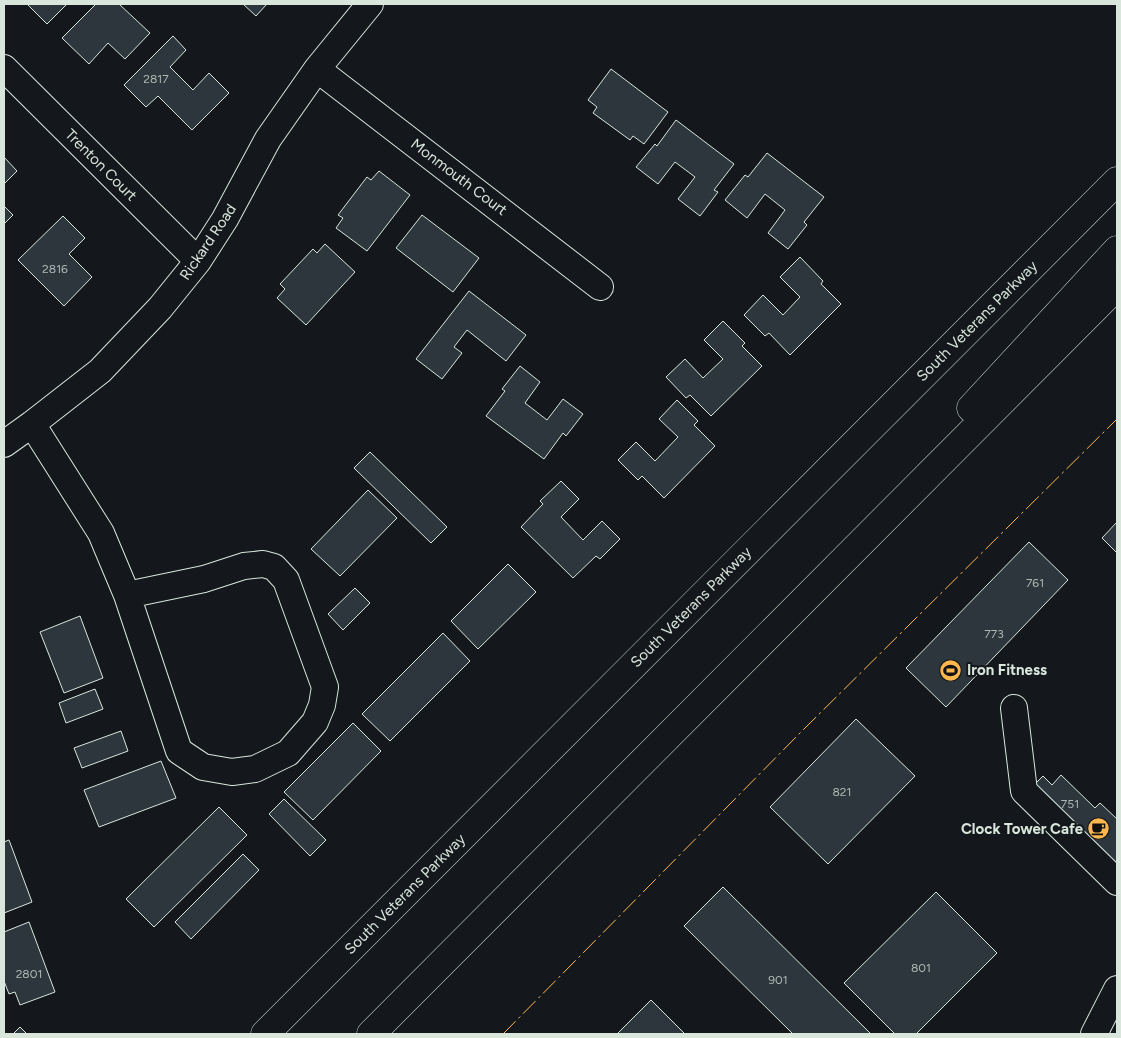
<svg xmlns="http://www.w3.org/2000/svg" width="1121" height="1038" font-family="Figtree,sans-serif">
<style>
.building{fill:#2c363c;stroke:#d8e6dc}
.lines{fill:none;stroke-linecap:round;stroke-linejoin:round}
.minor-casing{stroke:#d8e6dc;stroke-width:28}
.highway-casing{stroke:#d8e6dc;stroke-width:29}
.minor{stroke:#14181c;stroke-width:26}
.highway{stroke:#14181c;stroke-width:28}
.power{stroke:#ffb74d;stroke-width:1;stroke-dasharray:18 4 2.5 4;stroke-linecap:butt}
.labels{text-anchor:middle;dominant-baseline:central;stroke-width:4;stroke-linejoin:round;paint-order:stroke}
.number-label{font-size:12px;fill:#adbab4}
.street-label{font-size:15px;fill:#d8e6dc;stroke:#14181c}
.poi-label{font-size:15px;font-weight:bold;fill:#d8e6dc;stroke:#14181c;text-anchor:start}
</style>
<rect width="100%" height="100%" fill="#14181c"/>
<!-- building -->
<path class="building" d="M 27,4 L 67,4 L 47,24 Z
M 96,4 L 119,4 L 150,33 L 125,59 L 108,43 L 89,64 L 62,38 Z
M 243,4 L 267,4 L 256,16 Z
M 173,36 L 186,50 L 170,67 L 193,90 L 209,73 L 229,93 L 192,130 L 158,96 L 146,107 L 124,85 Z
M 611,69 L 668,112 L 644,144 L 633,136 L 630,140 L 593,113 L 597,107 L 588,100 Z
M 676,120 L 734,164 L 714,190 L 718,192 L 700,216 L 678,199 L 695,177 L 675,162 L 658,184 L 636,167 L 655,144 L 657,146 Z
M 767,153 L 824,197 L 804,222 L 807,225 L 788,249 L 768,233 L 785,210 L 765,194 L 747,218 L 725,200 L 745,175 L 748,177 Z
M 4,157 L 17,171 L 4,184 Z
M 379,171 L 410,195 L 367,251 L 336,228 L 343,218 L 338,215 L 367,177 L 371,180 Z
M 4,206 L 13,215 L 4,224 Z
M 422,215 L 479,258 L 453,292 L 396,248 Z
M 63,216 L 85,238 L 69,254 L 92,277 L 64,306 L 18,260 Z
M 325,244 L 355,272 L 306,325 L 277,298 L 285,289 L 280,284 L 313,249 L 317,253 Z
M 800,257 L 823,281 L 821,284 L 841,304 L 790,355 L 769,333 L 765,336 L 744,315 L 763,295 L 783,315 L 800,297 L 780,277 Z
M 469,291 L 526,335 L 506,361 L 467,330 L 454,347 L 462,353 L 442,379 L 416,359 Z
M 723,321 L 745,343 L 742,346 L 762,366 L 711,416 L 690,395 L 686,398 L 666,377 L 685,359 L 703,378 L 723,359 L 704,340 Z
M 520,366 L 540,382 L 525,403 L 547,420 L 563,399 L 583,414 L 566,436 L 563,433 L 544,459 L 486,416 L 505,391 L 502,389 Z
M 677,400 L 698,421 L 694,425 L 715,446 L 664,498 L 642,476 L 638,480 L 618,460 L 636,442 L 655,461 L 678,437 L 659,419 Z
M 370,452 L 447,527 L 431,543 L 354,468 Z
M 561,481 L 579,499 L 561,517 L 583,540 L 602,521 L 620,539 L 600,559 L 596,556 L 573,578 L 521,527 L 543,504 L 540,501 Z
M 368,490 L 397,518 L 340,576 L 311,549 Z
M 1117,522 L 1117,553 L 1102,538 Z
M 1029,542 L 1068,580 L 946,707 L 906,668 Z
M 508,564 L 536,592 L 478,649 L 451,621 Z
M 355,588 L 370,603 L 343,630 L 328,614 Z
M 80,616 L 103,678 L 64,693 L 40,632 Z
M 443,633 L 470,661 L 390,741 L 362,714 Z
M 95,689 L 103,709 L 66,723 L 59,703 Z
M 856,719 L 915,776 L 828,864 L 770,807 Z
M 353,723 L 381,751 L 313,820 L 284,792 Z
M 121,731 L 128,751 L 82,768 L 74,748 Z
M 161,761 L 176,798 L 99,827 L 84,790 Z
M 1061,775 L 1095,808 L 1100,803 L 1117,819 L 1117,867 L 1029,790 L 1043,776 L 1052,785 Z
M 284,799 L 326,840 L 310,856 L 269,814 Z
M 219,807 L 247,835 L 154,927 L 126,899 Z
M 9,840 L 32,902 L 4,913 L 4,842 Z
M 243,854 L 259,870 L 191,939 L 175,922 Z
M 723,887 L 871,1034 L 793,1034 L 684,926 Z
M 936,892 L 997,953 L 916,1034 L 895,1034 L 844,983 Z
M 29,922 L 55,992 L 20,1005 L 15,992 L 9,994 L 4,981 L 4,932 Z
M 651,1000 L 685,1034 L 617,1034 Z
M 20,1027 L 27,1034 L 13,1034 Z"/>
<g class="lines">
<defs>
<path id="minor" d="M 4,68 L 198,261
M 317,69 L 600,287
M 32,424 L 101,533 L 127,595
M 4,444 L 32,424 L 100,371 L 160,308 L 198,261 L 225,219 L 268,139 L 317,69 L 370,4
M 263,564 L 274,567 L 286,580 L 325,687 L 322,705 L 315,722 L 288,753 L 255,769 L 232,772 L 203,767 L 179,751 L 127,595 L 204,579 L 244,566 Z
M 1014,708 L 1024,791 L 1117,882
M 1094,1034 L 1117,989"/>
<path id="highway" d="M 971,408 L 1117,250
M 265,1034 L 1117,181
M 371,1034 L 1117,286"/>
</defs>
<!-- minor casing -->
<use href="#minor" class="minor-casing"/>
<!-- highway casing -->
<use href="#highway" class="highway-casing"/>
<!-- minor -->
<use href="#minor" class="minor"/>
<!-- highway -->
<use href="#highway" class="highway"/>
<!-- power -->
<path class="power" d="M 503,1034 L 803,730 L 1117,419"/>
</g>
<!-- icons -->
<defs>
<symbol id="stadium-disc" viewBox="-11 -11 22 22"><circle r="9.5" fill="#ffb74d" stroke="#14181c"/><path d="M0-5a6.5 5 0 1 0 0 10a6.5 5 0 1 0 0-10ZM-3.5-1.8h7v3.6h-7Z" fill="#111"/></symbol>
<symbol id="cafe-disc" viewBox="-11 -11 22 22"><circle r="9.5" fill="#ffb74d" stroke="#14181c"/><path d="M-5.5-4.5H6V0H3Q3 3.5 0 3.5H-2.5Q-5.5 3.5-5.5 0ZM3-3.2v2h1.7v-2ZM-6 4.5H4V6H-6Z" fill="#111"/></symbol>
</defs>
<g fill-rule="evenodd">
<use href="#stadium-disc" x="938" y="658" width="25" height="25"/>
<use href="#cafe-disc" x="1086" y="816" width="25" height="25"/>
</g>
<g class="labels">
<!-- number labels -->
<g class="number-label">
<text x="156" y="79">2817</text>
<text x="55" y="269">2816</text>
<text x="1035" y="583">761</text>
<text x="994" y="634">773</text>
<text x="842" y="792">821</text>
<text x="1070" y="804">751</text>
<text x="921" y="968">801</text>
<text x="29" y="974">2801</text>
<text x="778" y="980">901</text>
</g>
<!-- street labels -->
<g class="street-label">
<text transform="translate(101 165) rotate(45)">Trenton Court</text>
<text transform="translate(459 177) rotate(37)">Monmouth Court</text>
<text transform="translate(208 242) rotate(-56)">Rickard Road</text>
<text transform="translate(977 321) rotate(-45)">South Veterans Parkway</text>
<text transform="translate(691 607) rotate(-45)">South Veterans Parkway</text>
<text transform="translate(405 894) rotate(-45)">South Veterans Parkway</text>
</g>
<!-- poi labels -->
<g class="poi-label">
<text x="967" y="670">Iron Fitness</text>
<text x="1083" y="829" text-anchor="end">Clock Tower Cafe</text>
</g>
</g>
<!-- border -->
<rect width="1121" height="1038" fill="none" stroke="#d8e6dc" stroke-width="10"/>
</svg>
